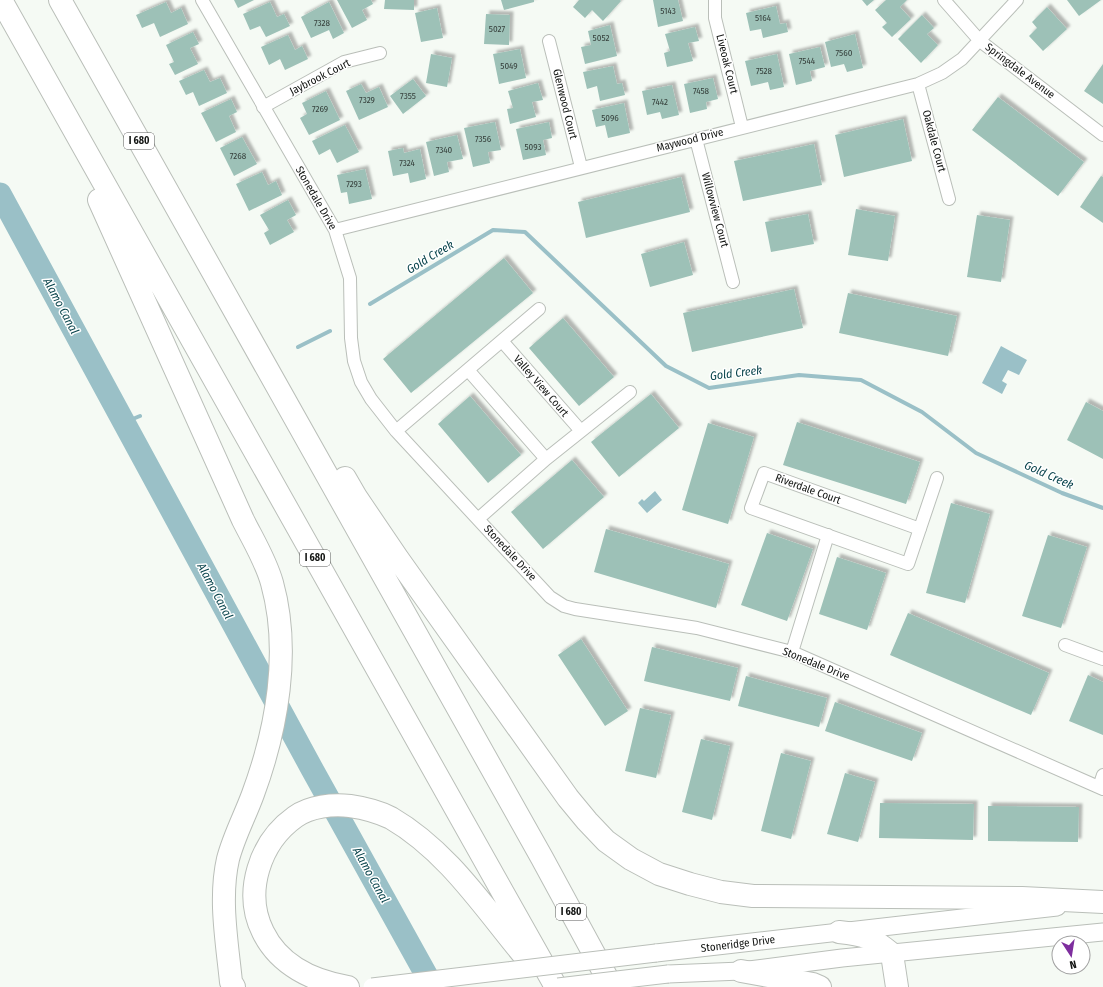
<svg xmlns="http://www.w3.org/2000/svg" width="1103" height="987" font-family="'Fira Sans Condensed',sans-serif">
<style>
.water{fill:#9ac0c7}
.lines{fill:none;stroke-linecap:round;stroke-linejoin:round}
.stream{stroke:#9ac0c7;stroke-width:4}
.river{stroke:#9ac0c7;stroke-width:23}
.building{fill:#9dc1b7;filter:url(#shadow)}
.street-casing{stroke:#babfb9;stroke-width:14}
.secondary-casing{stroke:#babfb9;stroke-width:19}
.highway-casing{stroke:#babfb9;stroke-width:24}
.street{stroke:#fff;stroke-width:12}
.secondary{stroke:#fff;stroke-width:17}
.highway{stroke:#fff;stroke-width:22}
.secondary-bridge-casing{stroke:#babfb9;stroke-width:19;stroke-linecap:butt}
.secondary-bridge{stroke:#fff;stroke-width:17}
.labels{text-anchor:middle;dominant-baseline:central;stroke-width:3;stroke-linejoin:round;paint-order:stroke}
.number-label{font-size:9px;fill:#36403c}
.shield{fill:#fff;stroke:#5a5b5a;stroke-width:1}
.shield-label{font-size:10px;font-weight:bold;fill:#131513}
.street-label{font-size:11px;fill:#131513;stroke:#fff}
.water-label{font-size:12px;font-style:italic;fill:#09444c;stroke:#fff}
</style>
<defs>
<filter id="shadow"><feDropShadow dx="3.5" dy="-3.5" stdDeviation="1" flood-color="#0004"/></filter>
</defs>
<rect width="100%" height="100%" fill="#f5faf4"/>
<!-- water -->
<path class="water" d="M 1001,346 L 1027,360 L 1019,375 L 1008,370 L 1002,381 L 1007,384 L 1002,394 L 982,383 Z
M 655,491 L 662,500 L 647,513 L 638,503 L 642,499 L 644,501 Z"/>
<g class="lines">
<!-- stream -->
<path class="stream" d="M 370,304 L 493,230 L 525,232 L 666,366 L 709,388 L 799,375 L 861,380 L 922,412 L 976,453 L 1062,493 L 1103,508
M 298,347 L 330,331
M 123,423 L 140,416"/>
<!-- river -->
<path class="river" d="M 0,194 L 312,769 L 433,987"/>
</g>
<!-- building -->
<path class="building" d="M 234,0 L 254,0 L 238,8 Z
M 337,0 L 371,0 L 373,4 L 362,10 L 367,20 L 352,28 Z
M 385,0 L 414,0 L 414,10 L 384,9 Z
M 501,0 L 534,0 L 534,2 L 504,10 Z
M 579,0 L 620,0 L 621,1 L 603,21 L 592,10 L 585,18 L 573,7 Z
M 653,0 L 678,0 L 683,21 L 658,27 Z
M 862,0 L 874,0 L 867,6 Z
M 886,0 L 907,0 L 900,7 L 911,19 L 892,37 L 882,27 L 887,23 L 875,10 Z
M 1067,0 L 1101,0 L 1079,16 Z
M 166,2 L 171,13 L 181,8 L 188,24 L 160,37 L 154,23 L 142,28 L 136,15 Z
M 270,2 L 277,17 L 284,14 L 290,26 L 266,37 L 260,26 L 250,30 L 243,14 Z
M 329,2 L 344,33 L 333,39 L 329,30 L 311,38 L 301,17 Z
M 776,6 L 780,24 L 786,23 L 788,32 L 763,38 L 761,29 L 750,31 L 746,13 Z
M 1047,7 L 1067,29 L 1043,51 L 1029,36 L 1037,28 L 1032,22 Z
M 437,8 L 443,38 L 421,42 L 415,13 Z
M 486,14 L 510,15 L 509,45 L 484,44 Z
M 922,15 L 934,28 L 927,34 L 938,45 L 921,63 L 898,39 Z
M 610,25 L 617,56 L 585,64 L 581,47 L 591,45 L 588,31 Z
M 695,27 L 699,41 L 688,43 L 693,61 L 667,67 L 664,53 L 670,51 L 665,34 Z
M 193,32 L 199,44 L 190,48 L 198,64 L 175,75 L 169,64 L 174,62 L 166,45 Z
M 855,34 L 863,68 L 847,72 L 844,64 L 831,67 L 825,42 Z
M 288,35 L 295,50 L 302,46 L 308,59 L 285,70 L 280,59 L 269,65 L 261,47 Z
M 820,47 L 825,67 L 810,71 L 812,81 L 796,85 L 789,54 Z
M 520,49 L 526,78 L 499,84 L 493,54 Z
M 431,54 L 452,58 L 447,87 L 426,83 Z
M 777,54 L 784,87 L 770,90 L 768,82 L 751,86 L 745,61 Z
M 1103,64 L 1103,104 L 1084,91 Z
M 613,66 L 617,84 L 622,83 L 625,95 L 600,101 L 597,86 L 587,89 L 583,72 Z
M 204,70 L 210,82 L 220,78 L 227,93 L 199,106 L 193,92 L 186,95 L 179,81 Z
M 713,78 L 718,99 L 706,102 L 707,109 L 690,113 L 684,84 Z
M 413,79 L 426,96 L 403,114 L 390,96 Z
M 538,83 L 543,100 L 532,102 L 536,117 L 510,124 L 507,109 L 513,108 L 508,91 Z
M 361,84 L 366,93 L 379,87 L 388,107 L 359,120 L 346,91 Z
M 672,85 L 679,115 L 662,119 L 660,112 L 647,115 L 642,91 Z
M 326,91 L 340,120 L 309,135 L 300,118 L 307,114 L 302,103 Z
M 998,97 L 1084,162 L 1058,196 L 972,130 Z
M 231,99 L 237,112 L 229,116 L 236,132 L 216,142 L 201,113 Z
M 624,103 L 630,133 L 608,138 L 605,125 L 596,127 L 592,110 Z
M 903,119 L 912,161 L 844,177 L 835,135 Z
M 495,122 L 501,150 L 488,152 L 490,163 L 473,167 L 464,128 Z
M 549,122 L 552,138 L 543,140 L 546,155 L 523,160 L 516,129 Z
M 345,125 L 359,152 L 337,163 L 330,149 L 319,155 L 312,141 Z
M 457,135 L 463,159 L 447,162 L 449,172 L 434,176 L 426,142 Z
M 242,137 L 257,164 L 234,176 L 220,148 Z
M 814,144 L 822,185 L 743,201 L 734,161 Z
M 403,148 L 404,153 L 420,149 L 426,179 L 410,183 L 408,173 L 393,176 L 388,151 Z
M 365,169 L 372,199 L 349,204 L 347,192 L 341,193 L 337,175 Z
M 262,172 L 268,185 L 276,181 L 282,195 L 249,211 L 236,184 Z
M 1101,176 L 1103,177 L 1103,223 L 1080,207 Z
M 681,177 L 690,212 L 586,238 L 578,202 Z
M 288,200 L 296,215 L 287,220 L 294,232 L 270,245 L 264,233 L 269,230 L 260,215 Z
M 856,209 L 895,216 L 888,261 L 848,255 Z
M 808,214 L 814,244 L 771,252 L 765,222 Z
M 977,215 L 1010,220 L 1001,282 L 967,277 Z
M 684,242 L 693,275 L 650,287 L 641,254 Z
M 504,258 L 533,293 L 411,393 L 383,359 Z
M 794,289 L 803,328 L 692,352 L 683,313 Z
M 848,293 L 957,316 L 948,356 L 839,333 Z
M 563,318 L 614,377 L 579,406 L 529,348 Z
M 651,394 L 679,428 L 619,477 L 591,442 Z
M 470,396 L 521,455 L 488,483 L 438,424 Z
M 1086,402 L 1103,411 L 1103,459 L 1067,440 Z
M 797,422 L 920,462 L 906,504 L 783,465 Z
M 708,423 L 754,437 L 728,524 L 682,510 Z
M 572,460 L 604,497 L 543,549 L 511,512 Z
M 951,503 L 990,514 L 965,603 L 926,593 Z
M 606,529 L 729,564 L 716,608 L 594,572 Z
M 767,533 L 813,549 L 787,621 L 741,605 Z
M 1048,535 L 1087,547 L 1061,628 L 1022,616 Z
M 837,557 L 886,573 L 867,630 L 819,614 Z
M 908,613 L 1049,673 L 1031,715 L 890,655 Z
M 581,639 L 628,711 L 605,726 L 558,655 Z
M 652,647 L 738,668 L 730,701 L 644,681 Z
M 1088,675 L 1103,682 L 1103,735 L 1069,721 Z
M 746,676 L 827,698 L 819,727 L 738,706 Z
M 835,702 L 922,733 L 912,761 L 825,731 Z
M 640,708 L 671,715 L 656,778 L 625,771 Z
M 701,739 L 730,746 L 712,820 L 682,812 Z
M 781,753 L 811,761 L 791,839 L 761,831 Z
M 845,773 L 875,782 L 858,842 L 827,834 Z
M 880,803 L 974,804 L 973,840 L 879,838 Z
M 988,806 L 1079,807 L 1078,842 L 988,841 Z"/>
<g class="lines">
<defs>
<path id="street" d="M 202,0 L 335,230 L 350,278 L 351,338 L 354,361 L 361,382 L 371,399 L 396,431 L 550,597 L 564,606 L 575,609 L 697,628 L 792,652 L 1103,789
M 715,0 L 715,18 L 742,127
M 944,0 L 980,41 L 1103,135
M 549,41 L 581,167
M 918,84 L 949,199
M 263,107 L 344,62 L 380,53
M 696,139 L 733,282
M 335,230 L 918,84 L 942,73 L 962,59 L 1017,0
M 502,341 L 581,431
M 468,370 L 546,459
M 396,431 L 539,309
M 478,519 L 546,459 L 630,392
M 920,529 L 764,473 L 751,508 L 908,564 L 937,478
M 1065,645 L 1103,659
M 792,652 L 828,535
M 1099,787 L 1103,775"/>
<path id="secondary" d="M 656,953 L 1057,907
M 668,974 L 741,971 L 842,958 L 1103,932"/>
<path id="highway" d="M 1,0 L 556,987
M 60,0 L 542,858 L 612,987
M 99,200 L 243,520 C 253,540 266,561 272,583 C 291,651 277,729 253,794 C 245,816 234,836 228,859 C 219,898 227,942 231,982 L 234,987
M 345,478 L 356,497 L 398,559 L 568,798 L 587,821 L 606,841 L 631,859 L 659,874 L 690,884 L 721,892 L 753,896 L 1022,898 L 1103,902
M 839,932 C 866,935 871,937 892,954 L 897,987
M 741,971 L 813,984 L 820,987
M 348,987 C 313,981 279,965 263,932 C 243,892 260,842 295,817 C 310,806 333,804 350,806 C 364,808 379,812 391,818 C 451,853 488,914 532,965"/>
</defs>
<!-- street casing -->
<use href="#street" class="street-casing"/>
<!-- secondary casing -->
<use href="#secondary" class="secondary-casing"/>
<!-- highway casing -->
<use href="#highway" class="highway-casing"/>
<!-- street -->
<use href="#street" class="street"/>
<!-- secondary -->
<use href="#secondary" class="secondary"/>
<!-- highway -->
<use href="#highway" class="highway"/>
<defs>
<path id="secondary-bridge" d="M 372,987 L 656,953
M 558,987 L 668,974"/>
</defs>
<!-- secondary-bridge casing -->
<use href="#secondary-bridge" class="secondary-bridge-casing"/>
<!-- secondary-bridge -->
<use href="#secondary-bridge" class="secondary-bridge"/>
</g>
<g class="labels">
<!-- number labels -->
<g class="number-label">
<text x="668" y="11">5143</text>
<text x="763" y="18">5164</text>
<text x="322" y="23">7328</text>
<text x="497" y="29">5027</text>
<text x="601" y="38">5052</text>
<text x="844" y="53">7560</text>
<text x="807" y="61">7544</text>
<text x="509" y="66">5049</text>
<text x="764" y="71">7528</text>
<text x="701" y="91">7458</text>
<text x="408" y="96">7355</text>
<text x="367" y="100">7329</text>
<text x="660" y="102">7442</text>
<text x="320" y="109">7269</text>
<text x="610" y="118">5096</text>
<text x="483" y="139">7356</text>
<text x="533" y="147">5093</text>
<text x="444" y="150">7340</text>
<text x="238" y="156">7268</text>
<text x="407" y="163">7324</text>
<text x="354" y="184">7293</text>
</g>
<!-- shield labels -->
<g class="shield">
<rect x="124" y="133" width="30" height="16" rx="3"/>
<rect x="300" y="550" width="30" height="16" rx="3"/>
<rect x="556" y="904" width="30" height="16" rx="3"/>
</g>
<g class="shield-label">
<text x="139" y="141">I 680</text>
<text x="315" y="558">I 680</text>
<text x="571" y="912">I 680</text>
</g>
<!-- street labels -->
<g class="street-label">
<text transform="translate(727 64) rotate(76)">Liveoak Court</text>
<text transform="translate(1020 71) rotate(37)">Springdale Avenue</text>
<text transform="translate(320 77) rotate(-27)">Jaybrook Court</text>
<text transform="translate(565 104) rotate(76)">Glenwood Court</text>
<text transform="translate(690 140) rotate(-14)">Maywood Drive</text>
<text transform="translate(934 141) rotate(75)">Oakdale Court</text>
<text transform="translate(316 198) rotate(60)">Stonedale Drive</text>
<text transform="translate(715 210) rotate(75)">Willowview Court</text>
<text transform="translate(541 386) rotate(49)">Valley View Court</text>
<text transform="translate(808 489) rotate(20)">Riverdale Court</text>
<text transform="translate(510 553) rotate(47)">Stonedale Drive</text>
<text transform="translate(816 664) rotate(22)">Stonedale Drive</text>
<text transform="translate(738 944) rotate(-7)">Stoneridge Drive</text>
</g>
<!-- water labels -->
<g class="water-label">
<text transform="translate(430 257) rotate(-31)">Gold Creek</text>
<text transform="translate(61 306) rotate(62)">Alamo Canal</text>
<text transform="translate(736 373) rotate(-7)">Gold Creek</text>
<text transform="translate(1049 475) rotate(24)">Gold Creek</text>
<text transform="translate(215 591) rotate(62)">Alamo Canal</text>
<text transform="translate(371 875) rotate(61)">Alamo Canal</text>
</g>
</g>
<!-- north arrow -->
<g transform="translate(1071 955) rotate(168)"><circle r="19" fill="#ffffff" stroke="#a1a1a1"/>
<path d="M0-3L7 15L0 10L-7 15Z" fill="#7e2e9e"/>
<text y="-6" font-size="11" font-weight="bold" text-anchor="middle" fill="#131513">N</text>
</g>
</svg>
